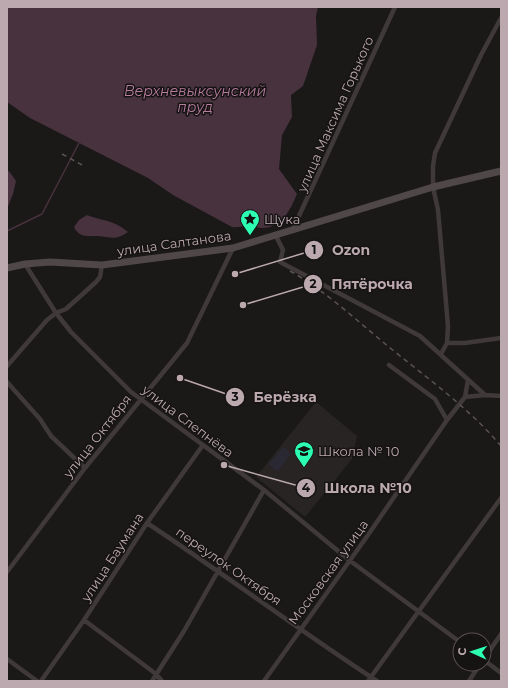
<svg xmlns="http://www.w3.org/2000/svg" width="508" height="688" font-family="Montserrat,sans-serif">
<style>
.built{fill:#282424}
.green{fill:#292833}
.water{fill:#47323e}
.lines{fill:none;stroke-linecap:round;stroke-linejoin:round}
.stream{stroke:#47323e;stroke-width:1.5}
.minor{stroke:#40393a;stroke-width:4.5}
.secondary{stroke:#504749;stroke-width:7}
.rail{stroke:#5b5254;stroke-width:1.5;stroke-dasharray:5 4;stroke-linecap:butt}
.labels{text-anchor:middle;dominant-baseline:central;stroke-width:3;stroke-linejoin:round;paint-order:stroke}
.street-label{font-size:13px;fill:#bba9af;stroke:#161313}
.poi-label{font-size:13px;fill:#bba9af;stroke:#161313;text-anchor:start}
.water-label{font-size:14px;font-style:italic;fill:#b87e9f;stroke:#161313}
.leader{fill:none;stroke:#bba9af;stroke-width:1.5}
.callout-dot{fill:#bba9af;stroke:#161313;stroke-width:1.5}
.mark-label{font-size:12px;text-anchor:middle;font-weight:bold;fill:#111}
.callout-label{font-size:14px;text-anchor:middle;font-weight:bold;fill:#bba9af;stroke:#161313;stroke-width:3;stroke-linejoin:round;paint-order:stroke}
</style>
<rect width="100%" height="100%" fill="#1b1818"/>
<!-- built -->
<path class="built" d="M 316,402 L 357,436 L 352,459 L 305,517 L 256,477 Z"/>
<!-- green -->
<path class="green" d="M 284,447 L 291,454 L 278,471 L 275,470 L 269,464 L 282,448 Z"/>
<!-- water -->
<path class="water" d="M 7,7 L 318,7 L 316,16 L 317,45 L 303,86 L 291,95 L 292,117 L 282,135 L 279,169 L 297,194 C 290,210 282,229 260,228 C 256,227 252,225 248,225 C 242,226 238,228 232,227 L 173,195 L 148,178 L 30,118 L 7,102 Z
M 9,171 L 16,181 L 13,194 L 7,209 L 7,172 Z
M 87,215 C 105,222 112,219 128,232 C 115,241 111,237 98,236 C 88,236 79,238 74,227 L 79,220 Z"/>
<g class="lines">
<!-- stream -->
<path class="stream" d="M 7,231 L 42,214 L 79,143"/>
<!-- minor -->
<path class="minor" d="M 293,229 L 395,7
M 276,236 L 283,250 L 280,262 L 420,336 L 485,395 L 501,396
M 25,264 L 56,313 L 71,332 L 131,392 L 264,490 L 349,560 L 460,642
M 447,343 L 465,343 L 501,338
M 441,354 L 447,343 L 448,326 L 438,210 L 433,187 L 433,166 L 435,153 L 481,55 L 501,18
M 389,365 L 435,399 L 447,420
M 7,366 L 47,320 L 56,313 L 66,309 L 96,282 L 100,277 L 102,265
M 7,382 L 40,419 L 51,436 L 85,468
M 465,397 L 485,395
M 147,523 C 224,574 299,630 377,681
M 7,572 L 85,468 L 187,343 L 233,248
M 84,620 L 156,674 L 162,681
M 7,659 L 37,681
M 484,659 L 501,634
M 484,660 L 501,673
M 41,681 L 84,620 L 147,523 L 203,445
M 152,681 L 184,631 L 264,490
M 264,681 L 368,535 L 447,420 L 465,397 L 468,380
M 368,681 L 501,498
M 469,681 L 480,664"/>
<!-- secondary -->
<path class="secondary" d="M 7,268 L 25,264 L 50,262 L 102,265 L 233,248 L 433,187 L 501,171"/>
<!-- rail -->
<path class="rail" d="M 62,154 L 82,165
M 290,271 C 326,291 357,321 389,347 C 427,378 469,408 501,446"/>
</g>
<!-- icons -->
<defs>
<symbol id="sight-pin" viewBox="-11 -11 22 30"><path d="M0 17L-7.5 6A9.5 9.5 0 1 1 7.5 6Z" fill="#2cffb2" stroke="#161313"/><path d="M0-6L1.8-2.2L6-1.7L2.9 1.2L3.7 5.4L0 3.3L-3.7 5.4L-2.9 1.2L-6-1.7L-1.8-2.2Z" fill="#111"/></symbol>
<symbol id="school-pin" viewBox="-11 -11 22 30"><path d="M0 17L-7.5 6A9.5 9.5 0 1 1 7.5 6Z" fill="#2cffb2" stroke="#161313"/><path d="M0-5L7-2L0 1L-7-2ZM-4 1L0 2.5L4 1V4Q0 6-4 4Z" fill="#111"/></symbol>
</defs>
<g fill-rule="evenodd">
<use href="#sight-pin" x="239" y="208" width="22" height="30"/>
<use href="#school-pin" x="293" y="440" width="22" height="30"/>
</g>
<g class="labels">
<!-- street labels -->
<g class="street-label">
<text transform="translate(335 114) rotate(-66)">улица Максима Горького</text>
<text transform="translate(174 243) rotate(-8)">улица Салтанова</text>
<text transform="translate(188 421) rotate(37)">улица Слепнёва</text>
<text transform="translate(97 436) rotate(-52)">улица Октября</text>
<text transform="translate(112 557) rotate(-57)">улица Баумана</text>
<text transform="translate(229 566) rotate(35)">переулок Октября</text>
<text transform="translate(328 572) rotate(-54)">Московская улица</text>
</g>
<!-- poi labels -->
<g class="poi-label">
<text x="264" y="219">Щука</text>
<text x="318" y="451">Школа № 10</text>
</g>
<!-- water labels -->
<g class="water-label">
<text x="195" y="91">Верхневыксунский<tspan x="195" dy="16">пруд</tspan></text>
</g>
</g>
<!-- callouts -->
<path class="leader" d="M235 274L314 250M243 305L313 284M180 378L235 397M224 465L306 488"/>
<g class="callout-dot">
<circle cx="235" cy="274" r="4"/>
<circle cx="243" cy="305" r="4"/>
<circle cx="180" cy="378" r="4"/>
<circle cx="224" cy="465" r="4"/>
<circle cx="314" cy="250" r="10"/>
<circle cx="313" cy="284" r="10"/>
<circle cx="235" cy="397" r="10"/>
<circle cx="306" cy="488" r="10"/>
</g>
<g class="mark-label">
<text x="314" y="254">1</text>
<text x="313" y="288">2</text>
<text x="235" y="401">3</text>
<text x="306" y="492">4</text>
</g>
<g class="callout-label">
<text x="351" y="255">Ozon</text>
<text x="372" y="289">Пятёрочка</text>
<text x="285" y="402">Берёзка</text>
<text x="368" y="493">Школа №10</text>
</g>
<!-- border -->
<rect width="508" height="688" fill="none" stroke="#bba9af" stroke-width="16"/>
<!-- north arrow -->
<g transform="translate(472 652) rotate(273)"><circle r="19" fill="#161313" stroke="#584f51"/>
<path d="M0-3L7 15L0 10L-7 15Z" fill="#2cffb2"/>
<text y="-6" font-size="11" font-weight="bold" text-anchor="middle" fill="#bba9af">С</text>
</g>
</svg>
